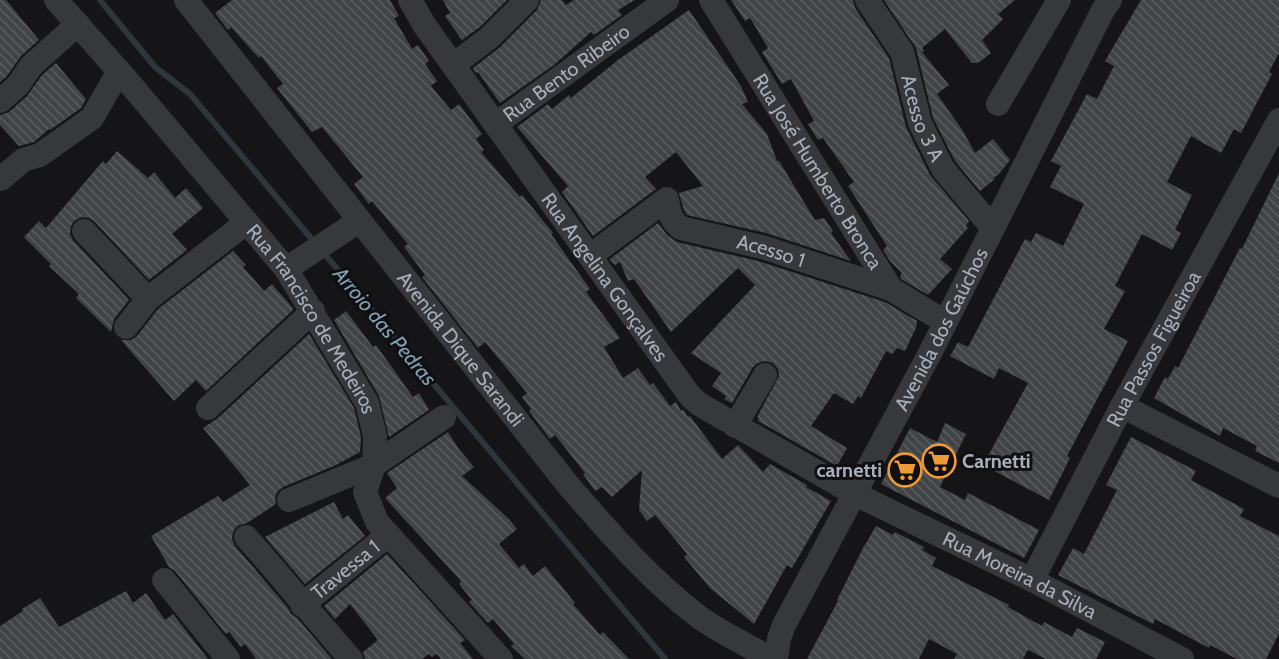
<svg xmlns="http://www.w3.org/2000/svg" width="1279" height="659" font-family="Cabin,sans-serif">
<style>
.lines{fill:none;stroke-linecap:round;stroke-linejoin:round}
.stream{stroke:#2c363b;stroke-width:6}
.building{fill:url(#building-back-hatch)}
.minor{stroke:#36383c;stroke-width:24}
.labels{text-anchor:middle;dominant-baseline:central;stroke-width:6;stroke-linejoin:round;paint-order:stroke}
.street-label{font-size:20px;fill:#a7aeb7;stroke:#101012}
.poi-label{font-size:20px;font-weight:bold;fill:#a7aeb7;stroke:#101012;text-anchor:start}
.water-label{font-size:21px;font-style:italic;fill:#7fa0b1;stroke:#101012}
</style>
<defs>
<pattern id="building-back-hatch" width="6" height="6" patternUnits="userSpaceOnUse" patternTransform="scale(1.5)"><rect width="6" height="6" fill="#414447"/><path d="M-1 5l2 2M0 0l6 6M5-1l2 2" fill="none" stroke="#5a5c5f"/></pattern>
</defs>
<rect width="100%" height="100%" fill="#151517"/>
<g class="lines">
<!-- stream -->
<path class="stream" d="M 100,0 L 155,67 L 190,94 L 315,243
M 322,251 L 665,659"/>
</g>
<!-- building -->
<path class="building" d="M 0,0 L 6,0 L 39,40 L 21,56 L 7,76 L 0,82 Z
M 232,0 L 390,0 L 399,16 L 394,18 L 412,49 L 418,45 L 429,61 L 425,64 L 437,81 L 431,86 L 451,110 L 459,104 L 482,134 L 476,139 L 484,150 L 481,152 L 505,180 L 520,197 L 522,195 L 553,233 L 551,234 L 590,289 L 586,292 L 620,338 L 604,347 L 623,378 L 638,368 L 650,385 L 653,383 L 670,406 L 676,402 L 681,411 L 683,409 L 688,417 L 690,416 L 722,459 L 738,445 L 763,472 L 770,464 L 807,485 L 806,487 L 831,501 L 792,568 L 787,565 L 754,624 L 710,588 L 684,557 L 687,554 L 655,515 L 647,521 L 639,510 L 642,470 L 612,497 L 602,487 L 595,491 L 583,474 L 585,473 L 555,435 L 550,439 L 529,411 L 531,409 L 522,397 L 527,393 L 485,342 L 478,348 L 422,277 L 425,275 L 404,247 L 408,244 L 372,201 L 369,204 L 354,184 L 363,177 L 322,127 L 312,132 L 277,88 L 283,84 L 261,56 L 259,58 L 231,27 L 228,30 L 215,13 Z
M 443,0 L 507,0 L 480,27 L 462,40 L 445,16 L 450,13 Z
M 541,0 L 562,0 L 566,5 L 574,0 L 635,0 L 618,10 L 622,15 L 594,35 L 591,32 L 554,65 L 500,103 L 478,72 L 476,73 L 473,68 L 499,48 L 537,10 Z
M 731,0 L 853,0 L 855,8 L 889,58 L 906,127 L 930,175 L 969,221 L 966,226 L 968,228 L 940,259 L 952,269 L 928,295 L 901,279 L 900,276 L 902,273 L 890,261 L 883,250 L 887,246 L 848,186 L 854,182 L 823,138 L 818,140 L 808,124 L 814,121 L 791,79 L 782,84 L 762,52 L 768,48 L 750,18 L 745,21 Z
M 884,0 L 1015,0 L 998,14 L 1003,19 L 982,40 L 991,53 L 978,63 L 972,63 L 945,29 L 922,48 L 924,51 L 922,52 L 949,85 L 937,94 L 963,131 L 975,153 L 993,139 L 1010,160 L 998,175 L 993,178 L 995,179 L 980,191 L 955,161 L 933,118 L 916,48 Z
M 1141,0 L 1279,0 L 1279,53 L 1269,72 L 1272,74 L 1241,133 L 1234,129 L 1221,153 L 1191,136 L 1167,182 L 1192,195 L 1175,230 L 1181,233 L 1172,250 L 1142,234 L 1115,286 L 1125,291 L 1104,329 L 1128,341 L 1067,456 L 1070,458 L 1049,500 L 983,465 L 1028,383 L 999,368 L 994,379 L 950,356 L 958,342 L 968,347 L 1025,239 L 1031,242 L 1036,233 L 1063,246 L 1084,204 L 1050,187 L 1061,166 L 1051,161 L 1087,94 L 1097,99 L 1114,66 L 1105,61 Z
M 689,10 L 741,86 L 748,102 L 742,104 L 767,134 L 777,161 L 779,161 L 815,220 L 824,218 L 833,231 L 831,233 L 851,261 L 766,233 L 687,215 L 684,210 L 679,193 L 703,186 L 676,152 L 645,177 L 656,189 L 593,236 L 562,192 L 568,186 L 517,127 L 548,104 L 552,109 L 569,95 L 571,98 L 618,60 Z
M 56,63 L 86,99 L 81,108 L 50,130 L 49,129 L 34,142 L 19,146 L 0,125 L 0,115 L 9,112 L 27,96 L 42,75 Z
M 117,151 L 148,178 L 154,172 L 175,198 L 186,188 L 203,208 L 172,234 L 187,250 L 149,280 L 94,221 L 89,218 L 81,217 L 74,221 L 71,226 L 70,234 L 73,240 L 129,300 L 114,319 L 111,332 L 76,298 L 79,294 L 49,266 L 51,264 L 24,237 L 39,221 L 46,228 L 103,161 L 106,164 Z
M 1279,173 L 1279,463 L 1255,451 L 1257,446 L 1223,428 L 1220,436 L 1154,398 L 1165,377 L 1168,379 L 1175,366 L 1178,368 L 1240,248 L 1242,249 Z
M 658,223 L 667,235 L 677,242 L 758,261 L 885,302 L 917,321 L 916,328 L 905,351 L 897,348 L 892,354 L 886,351 L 861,398 L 858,396 L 853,404 L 834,393 L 811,426 L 847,448 L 837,466 L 758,421 L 759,418 L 757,417 L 779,376 L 778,369 L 773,363 L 765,361 L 758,363 L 753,367 L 732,403 L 724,399 L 726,396 L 712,386 L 721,373 L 691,353 L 755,285 L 738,268 L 671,332 L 634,279 L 628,281 L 620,262 L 615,265 L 611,261 L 610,259 Z
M 233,251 L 246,265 L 243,267 L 264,291 L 272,284 L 292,307 L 293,310 L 206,391 L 196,380 L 174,401 L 121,340 L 131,340 L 137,336 L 158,309 Z
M 346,311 L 373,347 L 376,345 L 413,397 L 419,393 L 429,410 L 389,437 L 379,396 L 334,320 Z
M 309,334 L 354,408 L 361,437 L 360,452 L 334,466 L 283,487 L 277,492 L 275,498 L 276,504 L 247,523 L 237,526 L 233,532 L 232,539 L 235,546 L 288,608 L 291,614 L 297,618 L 332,659 L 256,659 L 245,644 L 241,647 L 229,632 L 226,634 L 175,571 L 169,567 L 151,536 L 218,496 L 223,502 L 250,485 L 203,428 L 218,418 Z
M 945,423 L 966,434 L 940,487 L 965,500 L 968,493 L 1039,530 L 1024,558 L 881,484 L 910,428 L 937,442 Z
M 448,432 L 458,448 L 474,467 L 462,476 L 509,519 L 517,529 L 499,544 L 519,568 L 524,564 L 533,576 L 545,566 L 575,603 L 573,604 L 600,635 L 603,632 L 629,659 L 525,659 L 511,646 L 514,644 L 493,619 L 488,623 L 469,602 L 472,600 L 459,584 L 461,581 L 385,498 L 397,488 L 387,473 Z
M 1131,437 L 1196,471 L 1191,480 L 1244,509 L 1240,516 L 1279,536 L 1279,634 L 1266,659 L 1237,659 L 1210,645 L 1209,648 L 1155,619 L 1153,624 L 1058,575 L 1073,548 L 1084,554 L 1117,490 L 1106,485 Z
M 334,502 L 343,519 L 348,515 L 365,536 L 305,584 L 265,537 Z
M 876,526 L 893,535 L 895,532 L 924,547 L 922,550 L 936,558 L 932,566 L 1009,605 L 1008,607 L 1042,626 L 1044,622 L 1072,637 L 1077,628 L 1105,642 L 1096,659 L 1046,659 L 1028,650 L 1023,659 L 954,659 L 957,654 L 929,639 L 919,659 L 807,659 L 838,601 L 837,600 L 862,550 Z
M 387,554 L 465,640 L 460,643 L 473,659 L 441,659 L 437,654 L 432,657 L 429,654 L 422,659 L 365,659 L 363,652 L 378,640 L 350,604 L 335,619 L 324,606 Z
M 126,591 L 133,603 L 146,593 L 165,620 L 173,614 L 208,659 L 0,659 L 0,626 L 23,611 L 22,609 L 40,598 L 59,627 Z"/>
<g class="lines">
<!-- minor -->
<g class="minor">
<path id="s1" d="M 56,0 L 126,79 L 286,269 L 367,403 L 375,436 L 374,465 L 365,492 L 377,522 L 501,659"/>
<path id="s2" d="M 186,0 L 568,485 C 608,531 650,580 699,617 C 721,633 748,645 771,659"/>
<path id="s3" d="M 410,0 L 425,26 L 690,396 L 699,404 L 855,494 L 1032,580 L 1182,659"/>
<path id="s4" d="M 711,0 L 891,289 L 945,322"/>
<path id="s5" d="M 867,0 L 902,52 L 920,123 L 943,169 L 992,227"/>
<path d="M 453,65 L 489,38 L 527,0"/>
<path d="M 0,101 L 18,85 L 31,66 L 78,24"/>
<path d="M 998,104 L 1059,0"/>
<path id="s6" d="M 496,124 L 667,0"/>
<path d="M 1,179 L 23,160 L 40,155 L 92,118 L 119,71"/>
<path d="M 84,231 L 148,299"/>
<path id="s7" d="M 590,256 L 667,199 C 669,212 670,220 681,228 L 762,247 L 891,289"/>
<path d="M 286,269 L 359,221"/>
<path d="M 126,327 L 148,299 L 247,222"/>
<path d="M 1122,406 L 1279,486"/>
<path d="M 208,408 L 313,311"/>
<path d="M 735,426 L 765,375"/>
<path d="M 289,500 L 374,465 L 444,417"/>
<path d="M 246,537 C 282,577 315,619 351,659"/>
<path d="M 164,580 L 228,659"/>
<path id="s8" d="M 1032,580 L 1122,406 L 1279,120"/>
<path id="s9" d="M 302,605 L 388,535"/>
<path id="s10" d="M 776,659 L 779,639 L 784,625 L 929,355 L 1103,10 L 1110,0"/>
</g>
</g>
<!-- icons -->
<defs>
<symbol id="supermarket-ring" viewBox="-11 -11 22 22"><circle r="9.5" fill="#101012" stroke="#ed9a37" stroke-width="1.5"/><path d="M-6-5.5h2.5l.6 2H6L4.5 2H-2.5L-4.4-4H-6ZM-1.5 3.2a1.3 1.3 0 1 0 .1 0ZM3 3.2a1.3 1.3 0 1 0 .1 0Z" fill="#ed9a37"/></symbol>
</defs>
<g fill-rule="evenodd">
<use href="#supermarket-ring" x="920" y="442" width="38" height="38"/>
<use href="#supermarket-ring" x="886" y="451" width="38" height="38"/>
</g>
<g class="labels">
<!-- street labels -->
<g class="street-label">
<text stroke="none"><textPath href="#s6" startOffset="87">Rua Bento Ribeiro</textPath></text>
<text stroke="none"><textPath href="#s5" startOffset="132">Acesso 3 A</textPath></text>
<text stroke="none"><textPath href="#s4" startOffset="202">Rua José Humberto Bronca</textPath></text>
<text stroke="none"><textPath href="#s7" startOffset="222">Acesso 1</textPath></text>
<text stroke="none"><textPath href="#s3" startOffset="339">Rua Angelina Gonçalves</textPath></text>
<text stroke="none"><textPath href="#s1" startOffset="410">Rua Francisco de Medeiros</textPath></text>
<text stroke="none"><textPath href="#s10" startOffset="370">Avenida dos Gaúchos</textPath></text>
<text stroke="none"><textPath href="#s2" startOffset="444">Avenida Dique Sarandi</textPath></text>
<text stroke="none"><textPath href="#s8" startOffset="261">Rua Passos Figueiroa</textPath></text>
<text stroke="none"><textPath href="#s9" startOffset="56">Travessa 1</textPath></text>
<text stroke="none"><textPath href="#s3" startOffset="861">Rua Moreira da Silva</textPath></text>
</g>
<!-- poi labels -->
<g class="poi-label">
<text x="962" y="461">Carnetti</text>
<text x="882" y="470" text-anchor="end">carnetti</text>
</g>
<!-- water labels -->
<g class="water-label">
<text transform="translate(385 326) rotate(50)">Arroio das Pedras</text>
</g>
</g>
</svg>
